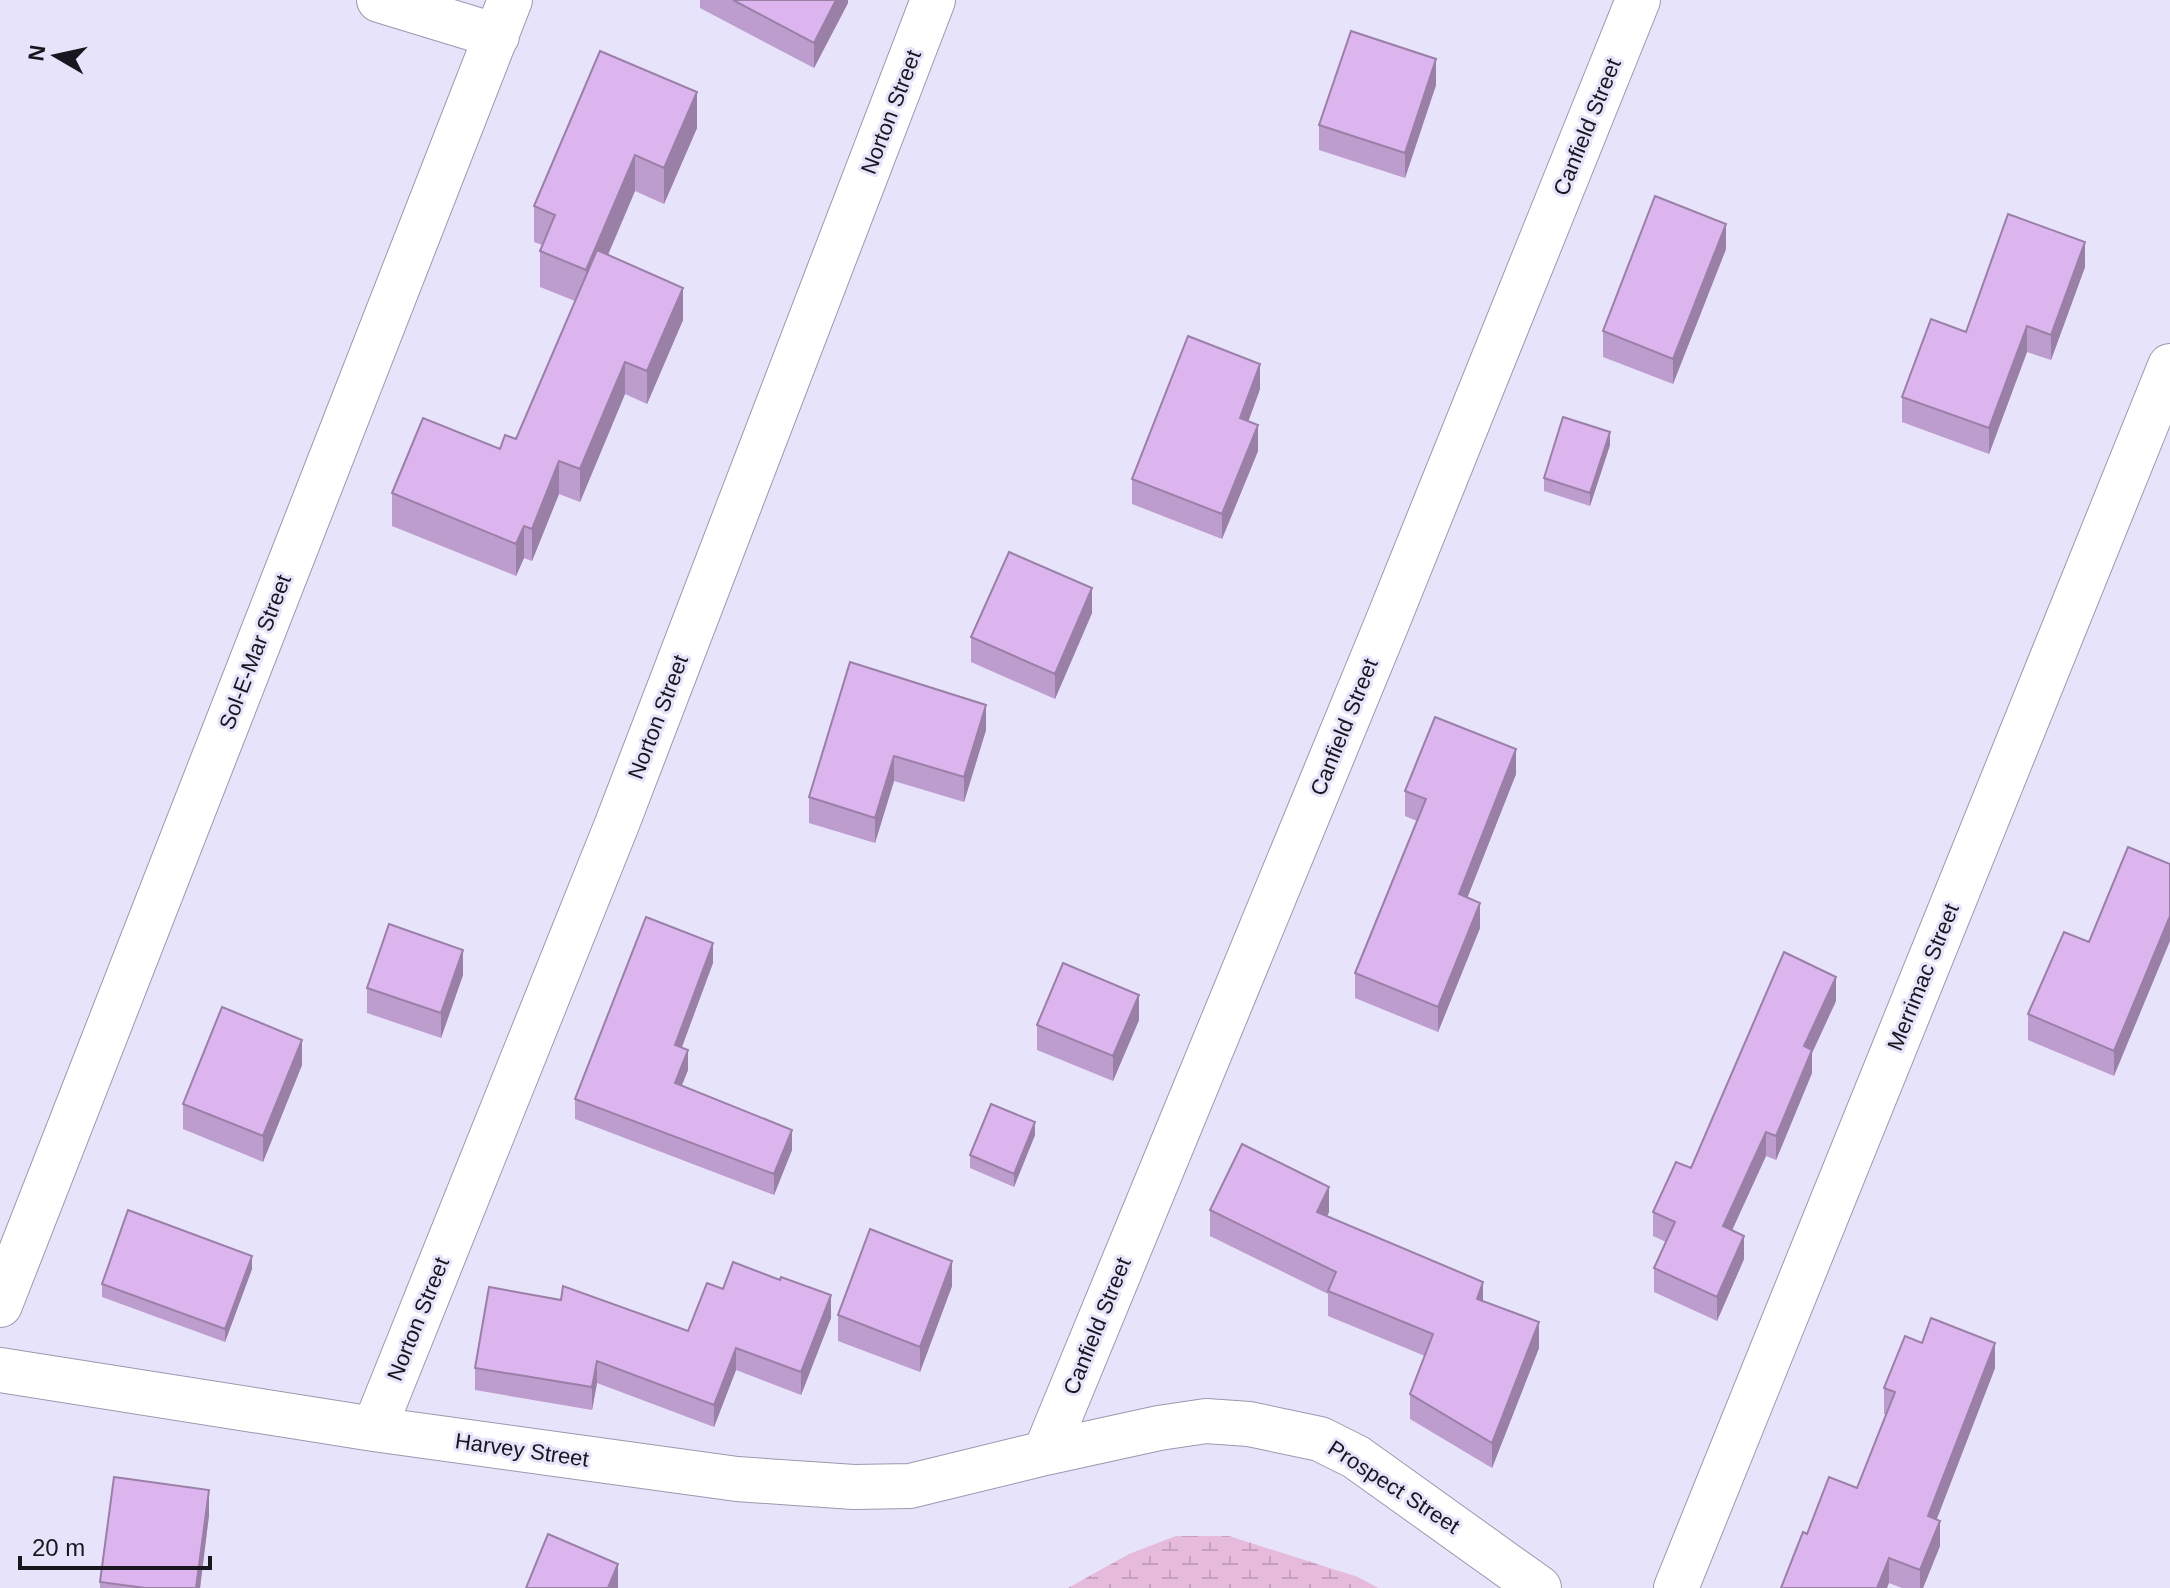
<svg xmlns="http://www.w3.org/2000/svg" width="2170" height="1588" font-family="Arial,sans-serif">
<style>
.wetland{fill:url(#wetland-marsh)}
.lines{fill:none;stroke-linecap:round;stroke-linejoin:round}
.minor-casing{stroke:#9c98ad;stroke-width:46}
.minor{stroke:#fff;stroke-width:44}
.wall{fill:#bd9cce}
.shaded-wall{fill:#9a7fa7}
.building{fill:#dcb5ef;stroke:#9a7fa7;stroke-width:2}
.labels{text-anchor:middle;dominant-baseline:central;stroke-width:6;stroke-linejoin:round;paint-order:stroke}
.street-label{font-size:22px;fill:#18161e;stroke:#e7e3fa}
</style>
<defs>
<pattern id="wetland-marsh" width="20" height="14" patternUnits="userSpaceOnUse" patternTransform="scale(2)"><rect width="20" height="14" fill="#e6badb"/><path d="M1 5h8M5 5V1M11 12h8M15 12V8" fill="none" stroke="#c59fbc"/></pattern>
</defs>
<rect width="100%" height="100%" fill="#e7e3fa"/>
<!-- wetland -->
<path class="wetland" d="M 1176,1536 L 1229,1536 L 1358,1577 L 1378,1588 L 1068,1588 L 1129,1554 Z"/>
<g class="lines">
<defs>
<path id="minor" d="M 379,0 L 497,36
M 0,1305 L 510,0
M 0,1370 L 374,1429 L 737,1479 L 854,1487 L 910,1486 L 1045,1453 L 1159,1428 L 1206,1421 L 1249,1424 L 1320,1439 L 1356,1457 L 1539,1588
M 374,1429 L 617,824 L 933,0
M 1045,1453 L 1387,623 L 1638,0
M 1676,1588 L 2170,366"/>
</defs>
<!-- minor casing -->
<use href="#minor" class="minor-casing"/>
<!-- minor -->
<use href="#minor" class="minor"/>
</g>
<!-- wall -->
<path class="wall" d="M 700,0 L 848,0 L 848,3 L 814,68 L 700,8 Z
M 600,51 L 697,128 L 664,204 L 635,191 L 608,255 L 683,320 L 647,404 L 625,394 L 580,502 L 559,494 L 532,561 L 524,558 L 516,576 L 392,526 L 392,493 L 500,449 L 516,439 L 575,301 L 540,287 L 540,251 L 542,245 L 534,242 L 534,206 Z
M 1436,85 L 1405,178 L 1319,150 L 1319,125 Z
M 1726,249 L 1673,384 L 1603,357 L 1603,331 Z
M 2085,267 L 2051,360 L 2027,352 L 1989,454 L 1902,422 L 1902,397 L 1966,332 Z
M 1260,389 L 1248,422 L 1258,451 L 1222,539 L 1132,504 L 1132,479 Z
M 1610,445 L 1590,506 L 1544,491 L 1544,478 Z
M 1092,613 L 1055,699 L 971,662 L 971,637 Z
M 850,662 L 986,730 L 964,802 L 894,781 L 875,843 L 809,823 L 809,797 Z
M 1516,774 L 1467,898 L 1480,928 L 1438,1032 L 1355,998 L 1355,973 L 1417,821 L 1405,816 L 1405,791 Z
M 2128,847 L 2114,1076 L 2028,1040 L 2028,1014 L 2089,942 Z
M 713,963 L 681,1048 L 688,1070 L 681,1086 L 792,1150 L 774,1195 L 575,1119 L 575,1099 Z
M 463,975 L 441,1038 L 367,1013 L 367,988 Z
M 1836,1001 L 1812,1053 L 1812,1073 L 1776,1160 L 1766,1156 L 1732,1230 L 1744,1259 L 1717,1321 L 1654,1292 L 1654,1268 L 1666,1242 L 1653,1236 L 1653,1212 Z
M 1139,1020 L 1113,1081 L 1037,1050 L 1037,1025 Z
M 302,1065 L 263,1162 L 183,1129 L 183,1104 Z
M 1035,1135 L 1014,1187 L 970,1168 L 970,1155 Z
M 1210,1210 L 1329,1212 L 1327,1216 L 1483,1301 L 1539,1348 L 1492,1468 L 1410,1419 L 1410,1394 L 1425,1356 L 1328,1316 L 1328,1294 L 1210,1236 Z
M 252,1269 L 225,1342 L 102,1297 L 102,1284 Z
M 952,1286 L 920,1372 L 838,1341 L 838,1315 Z
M 723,1289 L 831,1318 L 801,1395 L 736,1370 L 714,1427 L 597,1383 L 592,1410 L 475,1390 L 475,1368 L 688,1331 Z
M 1922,1343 L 1995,1368 L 1936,1520 L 1940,1546 L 1923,1588 L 1902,1588 L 1889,1583 L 1807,1534 L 1857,1488 L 1886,1414 L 1884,1414 L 1884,1388 Z
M 209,1515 L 200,1588 L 100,1588 L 100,1582 Z"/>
<!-- shaded-wall -->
<path class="shaded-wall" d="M 836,0 L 848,0 L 848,3 L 814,68 L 814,43 Z
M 1436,59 L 1436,85 L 1405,178 L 1405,153 Z
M 697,92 L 697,128 L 664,204 L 664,168 Z
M 635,155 L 635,191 L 586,306 L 586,270 Z
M 1726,224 L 1726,249 L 1673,384 L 1673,359 Z
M 2085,242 L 2085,267 L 2051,360 L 2051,335 Z
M 683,288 L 683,320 L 647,404 L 647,371 Z
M 2027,326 L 2027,352 L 1989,454 L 1989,428 Z
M 625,362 L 625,394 L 580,502 L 580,469 Z
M 1260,364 L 1260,389 L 1240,444 L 1240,418 Z
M 1258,425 L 1258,451 L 1222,539 L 1222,514 Z
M 1610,432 L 1610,445 L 1590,506 L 1590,493 Z
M 559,461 L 559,494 L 532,561 L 532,529 Z
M 524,526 L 524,558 L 516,576 L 516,544 Z
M 1092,588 L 1092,613 L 1055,699 L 1055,674 Z
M 986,705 L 986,730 L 964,802 L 964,777 Z
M 1516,749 L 1516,774 L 1459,919 L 1459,894 Z
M 894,756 L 894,781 L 875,843 L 875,818 Z
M 1480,903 L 1480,928 L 1438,1032 L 1438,1007 Z
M 2170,916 L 2170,941 L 2114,1076 L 2114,1051 Z
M 713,943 L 713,963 L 675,1066 L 675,1045 Z
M 463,950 L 463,975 L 441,1038 L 441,1013 Z
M 1836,977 L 1836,1001 L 1812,1053 L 1812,1073 L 1776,1160 L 1776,1136 L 1804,1046 Z
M 1139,995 L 1139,1020 L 1113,1081 L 1113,1056 Z
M 302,1040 L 302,1065 L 263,1162 L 263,1136 Z
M 688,1050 L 688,1070 L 675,1103 L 675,1083 Z
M 1035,1122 L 1035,1135 L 1014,1187 L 1014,1174 Z
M 792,1130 L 792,1150 L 774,1195 L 774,1174 Z
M 1766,1132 L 1766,1156 L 1723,1250 L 1723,1226 Z
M 1329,1187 L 1329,1212 L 1317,1237 L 1317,1212 Z
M 1744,1236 L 1744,1259 L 1717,1321 L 1717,1297 Z
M 252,1256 L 252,1269 L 225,1342 L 225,1329 Z
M 952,1261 L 952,1286 L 920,1372 L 920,1347 Z
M 1483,1282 L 1483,1308 L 1477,1299 Z
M 831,1295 L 831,1318 L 801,1395 L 801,1372 Z
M 1539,1322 L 1539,1348 L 1492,1468 L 1492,1443 Z
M 1995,1343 L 1995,1368 L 1928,1542 L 1928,1516 Z
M 736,1348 L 736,1370 L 714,1427 L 714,1405 Z
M 597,1361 L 597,1383 L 592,1410 L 592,1387 Z
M 209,1490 L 209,1515 L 200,1588 L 196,1588 Z
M 1940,1521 L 1940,1546 L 1923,1588 L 1920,1588 L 1920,1570 Z
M 1889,1558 L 1889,1583 L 1887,1588 L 1877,1588 Z
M 618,1564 L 618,1588 L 608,1588 Z"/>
<!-- building -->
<path class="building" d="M 733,0 L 836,0 L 814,43 Z
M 1351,31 L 1436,59 L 1405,153 L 1319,125 Z
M 600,51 L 697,92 L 664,168 L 635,155 L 586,270 L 540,251 L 555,215 L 534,206 Z
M 1655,196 L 1726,224 L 1673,359 L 1603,331 Z
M 2008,214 L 2085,242 L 2051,335 L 2027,326 L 1989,428 L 1902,397 L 1931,319 L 1966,332 Z
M 597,250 L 683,288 L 647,371 L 625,362 L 580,469 L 559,461 L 532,529 L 524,526 L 516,544 L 392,493 L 423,418 L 500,449 L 505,435 L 516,439 Z
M 1188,336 L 1260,364 L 1240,418 L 1258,425 L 1222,514 L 1132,479 Z
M 1563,417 L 1610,432 L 1590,493 L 1544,478 Z
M 1009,552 L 1092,588 L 1055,674 L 971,637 Z
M 850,662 L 986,705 L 964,777 L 894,756 L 875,818 L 809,797 Z
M 1435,717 L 1516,749 L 1459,894 L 1480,903 L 1438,1007 L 1355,973 L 1426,799 L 1405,791 Z
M 2128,847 L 2170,864 L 2170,916 L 2114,1051 L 2028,1014 L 2064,932 L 2089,942 Z
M 646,917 L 713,943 L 675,1045 L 688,1050 L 675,1083 L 792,1130 L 774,1174 L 575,1099 Z
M 389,924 L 463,950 L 441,1013 L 367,988 Z
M 1784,952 L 1836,977 L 1804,1046 L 1812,1050 L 1776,1136 L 1766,1132 L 1723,1226 L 1744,1236 L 1717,1297 L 1654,1268 L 1675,1222 L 1653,1212 L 1676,1162 L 1691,1168 Z
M 1063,963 L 1139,995 L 1113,1056 L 1037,1025 Z
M 222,1007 L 302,1040 L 263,1136 L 183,1104 Z
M 991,1104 L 1035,1122 L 1014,1174 L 970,1155 Z
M 1242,1144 L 1329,1187 L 1317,1212 L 1483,1282 L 1477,1299 L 1539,1322 L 1492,1443 L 1410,1394 L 1433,1334 L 1328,1291 L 1336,1272 L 1210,1210 Z
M 128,1210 L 252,1256 L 225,1329 L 102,1284 Z
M 870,1229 L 952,1261 L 920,1347 L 838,1315 Z
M 733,1262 L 780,1280 L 781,1277 L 831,1295 L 801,1372 L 736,1348 L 714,1405 L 597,1361 L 592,1387 L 475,1368 L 489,1287 L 561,1300 L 563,1286 L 688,1331 L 707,1283 L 723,1289 Z
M 1931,1318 L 1995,1343 L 1928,1516 L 1940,1521 L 1920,1570 L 1889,1558 L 1877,1588 L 1781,1588 L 1803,1532 L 1807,1534 L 1829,1477 L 1857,1488 L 1895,1392 L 1884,1388 L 1905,1336 L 1922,1343 Z
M 114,1477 L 209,1490 L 196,1588 L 145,1588 L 100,1582 Z
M 548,1534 L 618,1564 L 608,1588 L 526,1588 Z"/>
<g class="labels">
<!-- street labels -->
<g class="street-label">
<text transform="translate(891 112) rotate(-69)">Norton Street</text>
<text transform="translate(1587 127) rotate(-68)">Canfield Street</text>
<text transform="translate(255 652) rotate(-69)">Sol-E-Mar Street</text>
<text transform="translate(658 717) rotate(-69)">Norton Street</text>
<text transform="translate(1344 727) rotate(-68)">Canfield Street</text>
<text transform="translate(1923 977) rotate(-68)">Merrimac Street</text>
<text transform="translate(418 1319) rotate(-68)">Norton Street</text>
<text transform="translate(1097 1326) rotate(-68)">Canfield Street</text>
<text transform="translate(522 1450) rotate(8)">Harvey Street</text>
<text transform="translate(1394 1487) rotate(33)">Prospect Street</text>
</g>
</g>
<!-- north arrow -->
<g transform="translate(56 56) rotate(279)" stroke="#e7e3fa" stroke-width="6" paint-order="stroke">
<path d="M0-6L14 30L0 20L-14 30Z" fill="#18161e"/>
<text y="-12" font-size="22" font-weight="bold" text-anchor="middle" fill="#18161e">N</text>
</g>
<!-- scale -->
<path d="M20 1556v12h190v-12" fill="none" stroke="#18161e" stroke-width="4"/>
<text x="32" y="1556" font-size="24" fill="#18161e" stroke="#e7e3fa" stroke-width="6" paint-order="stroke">20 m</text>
</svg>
